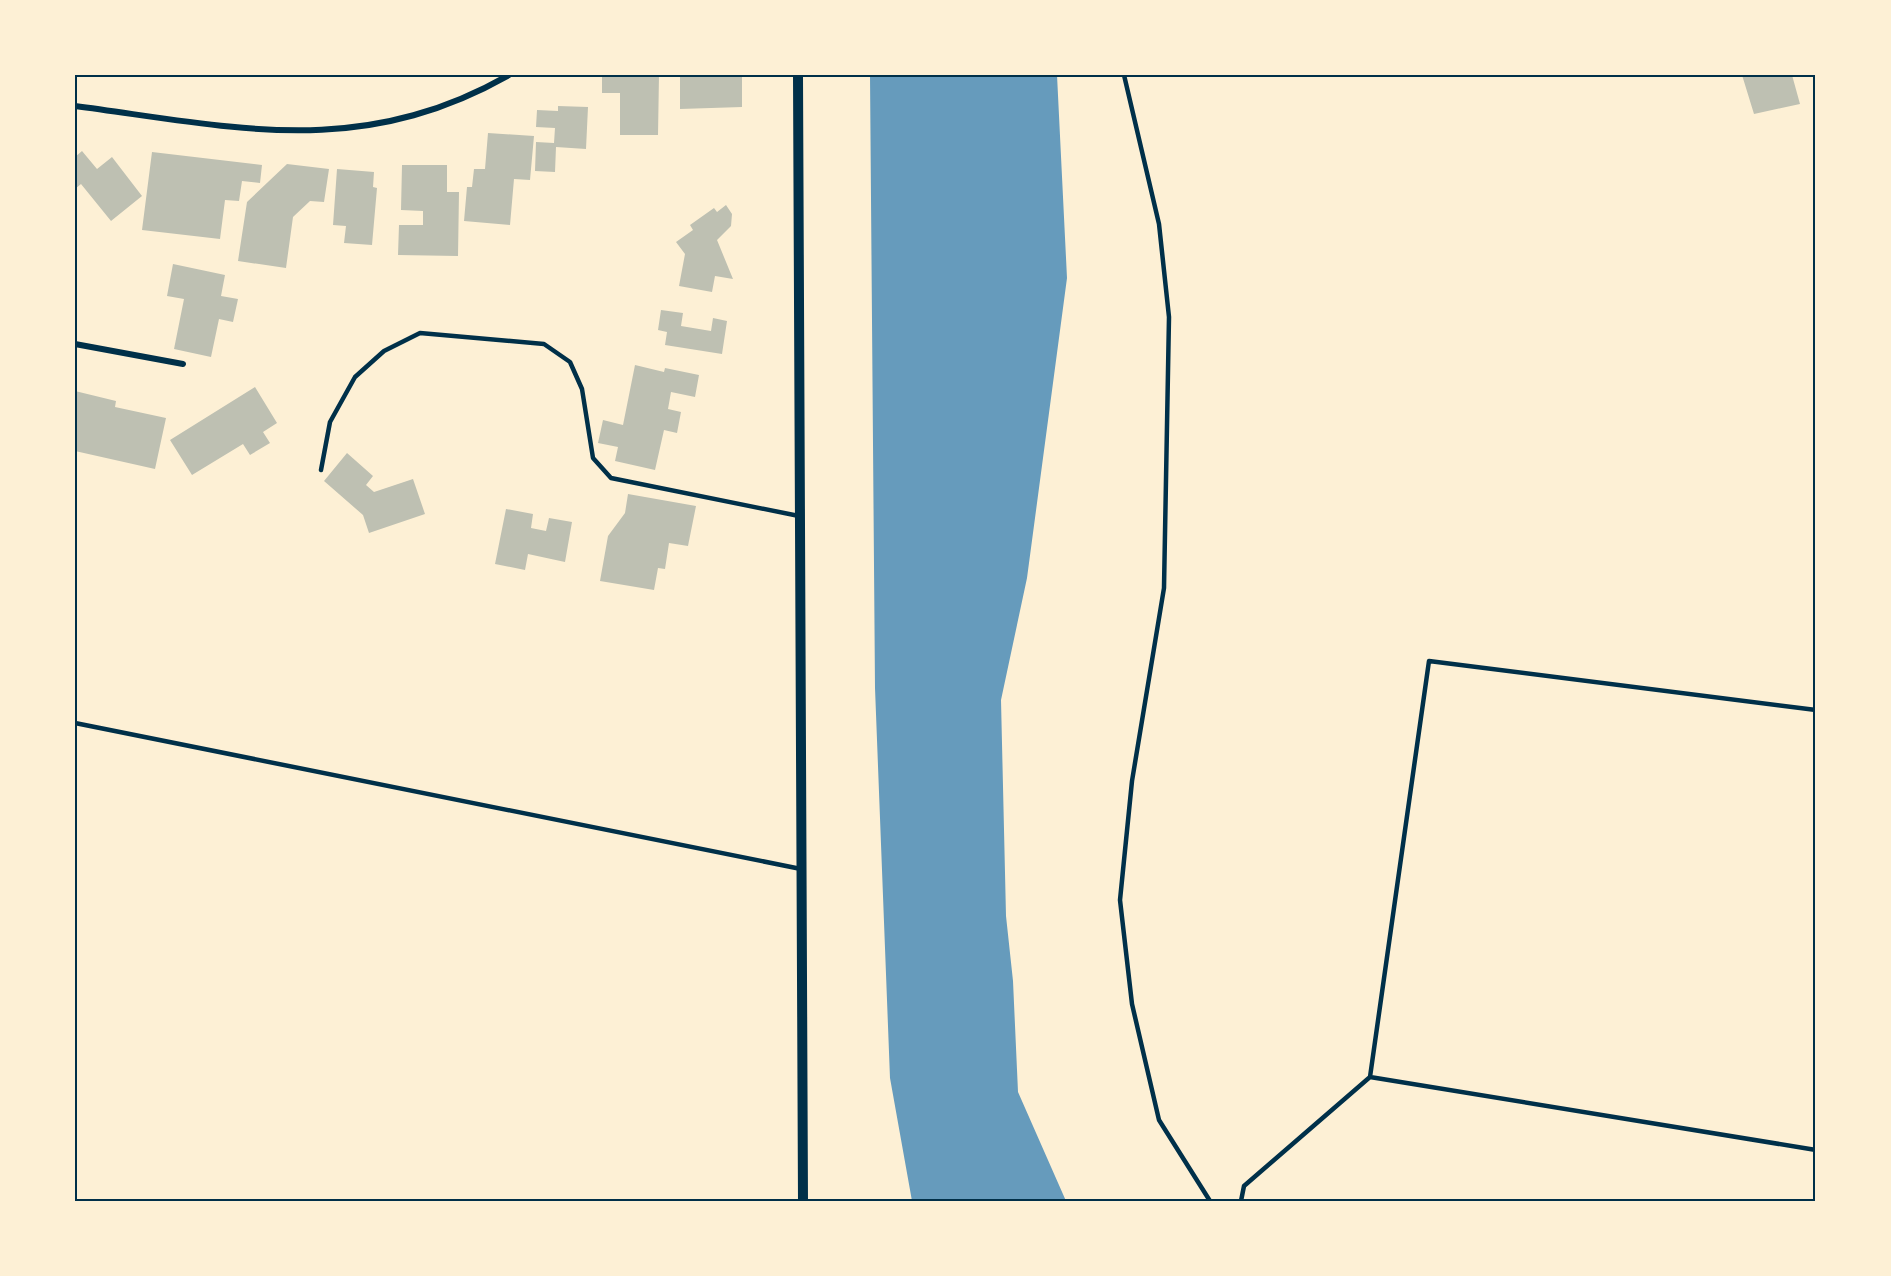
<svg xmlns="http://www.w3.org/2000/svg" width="1891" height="1276" font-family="'Archivo Narrow',sans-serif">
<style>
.water{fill:#669bbc}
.building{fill:#bec0b2}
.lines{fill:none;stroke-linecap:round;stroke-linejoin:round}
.service{stroke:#003049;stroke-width:4.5}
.minor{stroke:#003049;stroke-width:6}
.tertiary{stroke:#003049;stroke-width:10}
.neatline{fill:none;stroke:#003049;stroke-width:2}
</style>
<rect width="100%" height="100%" fill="#fdf0d5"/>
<!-- water -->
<path class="water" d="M 870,75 L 1057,75 L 1067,278 L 1027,578 L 1001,700 L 1006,916 L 1013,981 L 1018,1092 L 1066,1201 L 912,1201 L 890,1078 L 875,688 Z"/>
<!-- building -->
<path class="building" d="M 602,75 L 659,75 L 658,135 L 620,135 L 620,93 L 602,93 Z
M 680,75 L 742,75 L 742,107 L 680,109 Z
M 1742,75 L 1792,75 L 1800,104 L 1754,114 Z
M 558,106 L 588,107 L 586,149 L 556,147 L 555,172 L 535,171 L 536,142 L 554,143 L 555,128 L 536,127 L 537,110 L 558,111 Z
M 488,133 L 534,136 L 530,180 L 514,179 L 510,225 L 464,221 L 467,187 L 472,187 L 474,169 L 485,169 Z
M 82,151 L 97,169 L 112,157 L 142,196 L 111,221 L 81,184 L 75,189 L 75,157 Z
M 152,152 L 262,165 L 260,183 L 242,181 L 239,201 L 225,200 L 220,239 L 142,230 Z
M 287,164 L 329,169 L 324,202 L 310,201 L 293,217 L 286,268 L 238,261 L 247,202 Z
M 402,165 L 447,165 L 447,192 L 459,192 L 458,256 L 398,255 L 399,225 L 423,225 L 423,211 L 401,210 Z
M 337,169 L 374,172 L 373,187 L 377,188 L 372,245 L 344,243 L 346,226 L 333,225 Z
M 726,205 L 732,214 L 731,226 L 717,240 L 733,279 L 715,276 L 712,292 L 679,286 L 685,254 L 676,242 L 693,230 L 690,225 L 714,208 L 717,212 Z
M 173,264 L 225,275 L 221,296 L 238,299 L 233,322 L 219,319 L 211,357 L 174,349 L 184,299 L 167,296 Z
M 661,310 L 683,313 L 681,326 L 711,331 L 713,318 L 727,321 L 722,354 L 665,345 L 667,332 L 658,330 Z
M 635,365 L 664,372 L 665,368 L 699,375 L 695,397 L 671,392 L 668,409 L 681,412 L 677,433 L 664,430 L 655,470 L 615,461 L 618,447 L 598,443 L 603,420 L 623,425 Z
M 255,387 L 277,423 L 263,432 L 270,443 L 250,455 L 243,444 L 192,475 L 170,440 Z
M 75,391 L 116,401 L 115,407 L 166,418 L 155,469 L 75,451 Z
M 347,453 L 373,476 L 366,485 L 374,492 L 413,479 L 425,514 L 369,533 L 363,515 L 324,481 Z
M 628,494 L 696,506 L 688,546 L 669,543 L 665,569 L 658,568 L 654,590 L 600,581 L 608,536 L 625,513 Z
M 506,509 L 533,514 L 531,528 L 546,531 L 549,518 L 572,522 L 565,562 L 528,554 L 525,570 L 495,564 Z"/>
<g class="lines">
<!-- service -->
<path class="service" d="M 1124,75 L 1159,224 L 1169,317 L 1164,588 L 1132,781 L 1120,900 L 1132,1004 L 1159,1120 L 1210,1201
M 321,470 L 330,422 L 355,377 L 384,351 L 420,333 L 544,344 L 570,362 L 582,389 L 593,458 L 611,478 L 799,516
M 75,723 L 801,869
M 1370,1077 L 1816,1150
M 1241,1201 L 1244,1186 L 1370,1077 L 1429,661 L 1816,710"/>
<!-- minor -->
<path class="minor" d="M 75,106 C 235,127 359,160 509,75
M 75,344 L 183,364"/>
<!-- tertiary -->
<path class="tertiary" d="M 798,75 L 803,1201"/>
</g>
<!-- border -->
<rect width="1891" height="1276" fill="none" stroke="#fdf0d5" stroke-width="153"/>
<rect x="76" y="76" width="1738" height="1124" class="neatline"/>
</svg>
